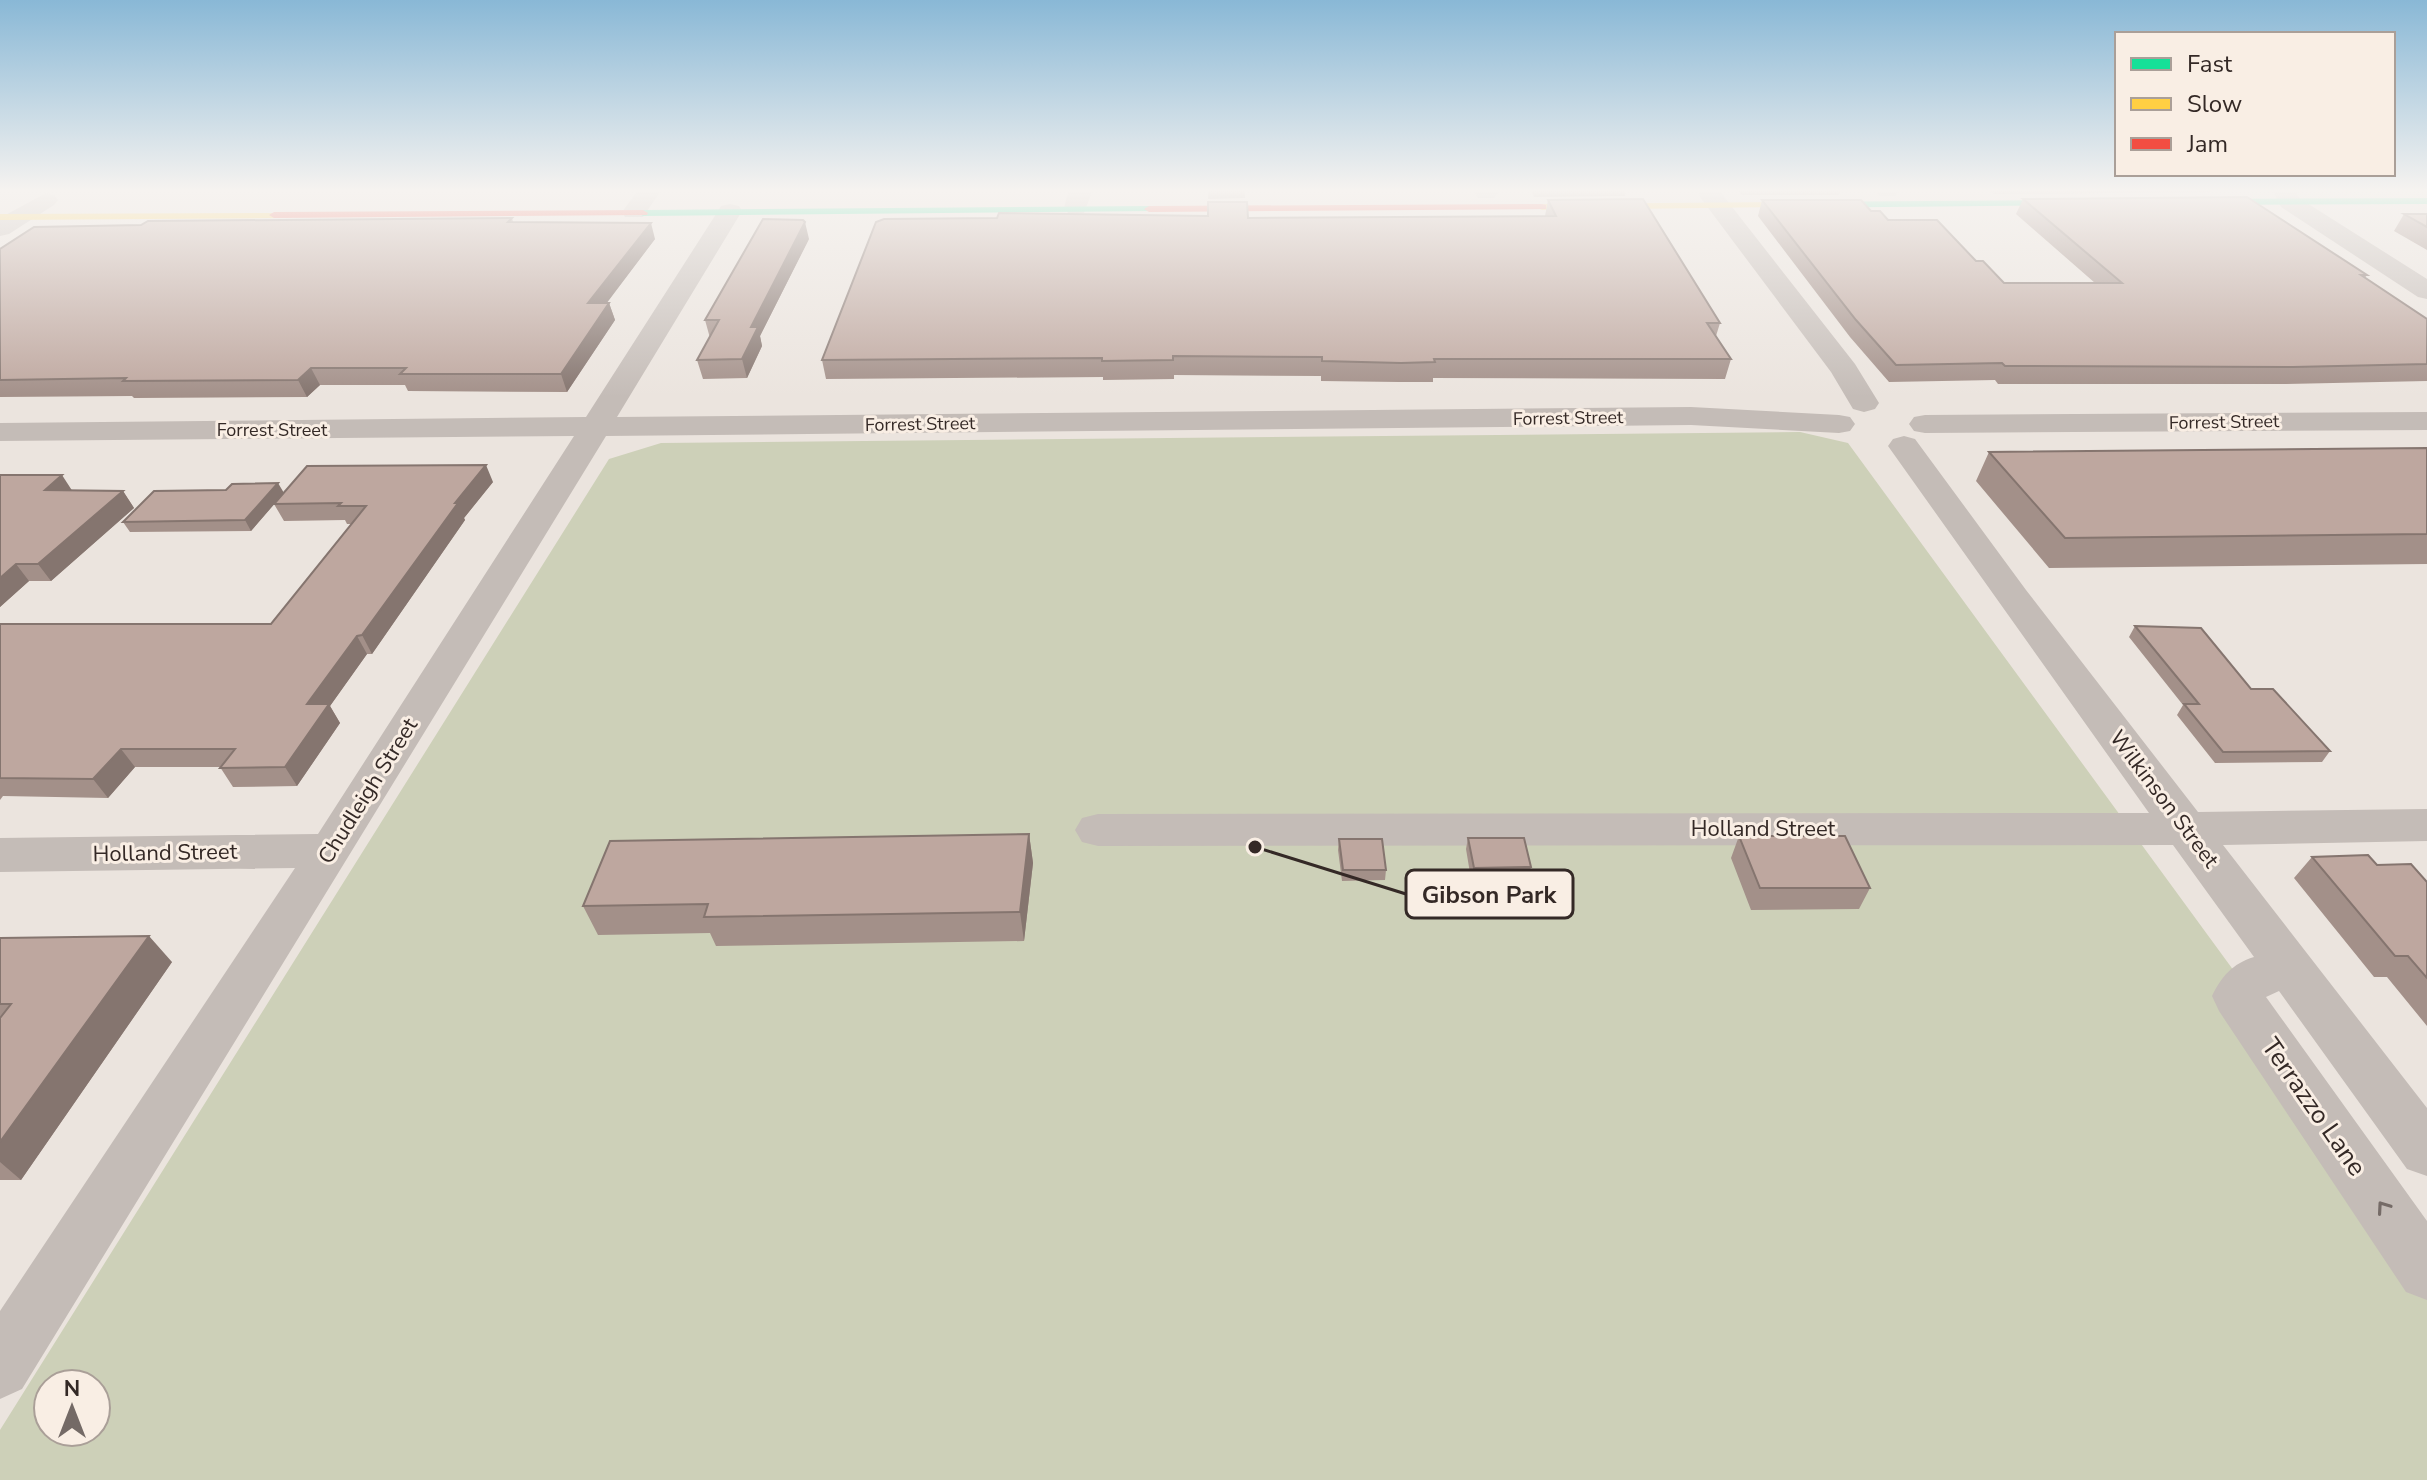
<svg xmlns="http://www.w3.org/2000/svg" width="2427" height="1480" font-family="'Nunito Sans',sans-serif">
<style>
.green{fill:#cdd0b8;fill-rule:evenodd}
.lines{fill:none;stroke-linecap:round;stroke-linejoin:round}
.street{fill:#c4bcb7;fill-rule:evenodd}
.fast{fill:#16e098;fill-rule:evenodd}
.slow{fill:#ffcf43;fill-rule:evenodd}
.jam{fill:#f24e42;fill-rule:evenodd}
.wall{fill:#a39089}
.shaded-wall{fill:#85756f}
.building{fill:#bea79f;stroke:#85756f;stroke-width:2}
.oneway{stroke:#756b67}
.labels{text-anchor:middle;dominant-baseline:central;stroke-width:6;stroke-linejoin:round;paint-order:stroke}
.far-street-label{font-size:18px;fill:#342926;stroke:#f9eee4}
.street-label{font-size:22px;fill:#342926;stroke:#f9eee4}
.near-street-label{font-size:26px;fill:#342926;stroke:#f9eee4}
.leader{fill:none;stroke:#342926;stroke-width:3}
.callout-dot{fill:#342926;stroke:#f9eee4;stroke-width:3}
.callout{fill:#f9eee4;stroke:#342926;stroke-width:3}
.callout-label{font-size:24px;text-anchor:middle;font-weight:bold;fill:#342926}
</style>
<rect width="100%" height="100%" fill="#ebe4de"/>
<!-- green -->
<path class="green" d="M 1800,432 L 1848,443 L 2427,1235 L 2427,1480 L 0,1480 L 0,1430 L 609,459 L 661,443 ZM 48,1384 L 96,1384 L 96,1432 L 48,1432 Z"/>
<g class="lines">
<!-- street -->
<path class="street" d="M 639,189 L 662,189 L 643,217 L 625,217 L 622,212 Z
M 1069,189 L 1093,189 L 1084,213 L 1068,213 L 1064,208 Z
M 1473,189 L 1497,189 L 1498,193 L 1494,198 L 1478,198 Z
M 1698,189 L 1718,189 L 1855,364 L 1879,403 L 1875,409 L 1864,412 L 1853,409 L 1831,372 L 1700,197 Z
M 1875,189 L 1898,189 L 1899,191 L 1895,196 L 1879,196 Z
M 2272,189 L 2295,189 L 2299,198 L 2427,279 L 2427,299 L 2418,297 L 2281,207 Z
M 46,193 L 54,195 L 58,200 L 54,205 L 9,234 L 0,236 L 0,218 Z
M 730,204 L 739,206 L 742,211 L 617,417 L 1691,407 L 1839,415 L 1850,417 L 1855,424 L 1850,431 L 1839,433 L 1691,425 L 606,436 L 22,1389 L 0,1399 L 0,1311 L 295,868 L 0,872 L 0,838 L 318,834 L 574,436 L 0,441 L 0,423 L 586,417 L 718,211 L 721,206 Z
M 2427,412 L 2427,430 L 1925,433 L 1914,431 L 1909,424 L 1914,417 L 1925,415 Z
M 1904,436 L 1915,439 L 2026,590 L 2198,812 L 2427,809 L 2427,841 L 2223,845 L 2427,1108 L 2427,1176 L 2407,1169 L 2279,991 L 2266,997 L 2427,1221 L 2427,1300 L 2406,1292 L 2219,1011 L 2212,996 C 2222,976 2232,964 2254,957 L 2173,845 L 1098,846 L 1082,842 L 1075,830 L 1082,818 L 1098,814 L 2149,813 L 1888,446 L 1893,439 Z"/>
<!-- fast -->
<path class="fast" d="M 2427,198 L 2427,204 L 2193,205 L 2188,202 L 2193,199 Z
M 2081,200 L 2086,203 L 2085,205 L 1785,208 L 1780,205 L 1785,202 Z
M 1149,206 L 1154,209 L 1153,211 L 643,216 L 638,213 L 643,210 Z"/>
<!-- slow -->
<path class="slow" d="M 1785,202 L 1789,203 L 1789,207 L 1542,210 L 1537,207 L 1542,204 Z
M 278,213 L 279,215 L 274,218 L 0,220 L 0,214 Z"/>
<!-- jam -->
<path class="jam" d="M 1542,204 L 1546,205 L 1546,209 L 1149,212 L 1144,209 L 1149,206 Z
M 643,210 L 648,213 L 647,215 L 274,218 L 269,215 L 274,212 Z"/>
</g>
<!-- wall -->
<path class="wall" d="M 1208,189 L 1245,189 L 1245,198 L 1208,199 Z
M 1531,189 L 1626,189 L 1625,196 L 1534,197 Z
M 1737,189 L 1841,189 L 1839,195 L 1742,195 Z
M 1989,189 L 2211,189 L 2210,192 L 1993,194 Z
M 2023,199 L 2367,275 L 2365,278 L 2427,319 L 2427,381 L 2283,384 L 1998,384 L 1995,380 L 1889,382 L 1850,337 L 1758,216 L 1762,200 L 1871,211 L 1976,261 L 2004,283 L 2095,283 L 2016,214 Z
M 1548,200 L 1720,323 L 1716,336 L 1731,359 L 1725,379 L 1433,378 L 1433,382 L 1399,382 L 1321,381 L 1321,376 L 1174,375 L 1174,379 L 1103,380 L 1103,377 L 826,379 L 822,360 L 1248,218 L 1545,216 Z
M 2404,214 L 2427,214 L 2427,250 L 2394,231 Z
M 512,218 L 513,222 L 655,239 L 606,303 L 609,303 L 615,320 L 567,392 L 408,391 L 405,385 L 320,385 L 307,397 L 134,398 L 132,396 L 0,397 L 0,249 Z
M 809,239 L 760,336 L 762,346 L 747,378 L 703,379 L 697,360 L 710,338 L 705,320 Z
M 2427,448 L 2427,564 L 2049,568 L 1976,481 L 1989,452 Z
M 0,475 L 72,490 L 123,491 L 134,508 L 51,581 L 29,581 L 0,607 Z
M 493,482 L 464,518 L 465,520 L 372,654 L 367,654 L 330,706 L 340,723 L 297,786 L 233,787 L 220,767 L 135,767 L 108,798 L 3,796 L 0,800 L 0,624 L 271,624 L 352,524 L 347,524 L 345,520 L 284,521 L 274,504 L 251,531 L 130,532 L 123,522 L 284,493 Z
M 2135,626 L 2251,689 L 2330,751 L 2322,762 L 2215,763 L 2177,715 L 2183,705 L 2129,637 Z
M 1029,834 L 1033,863 L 1024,941 L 716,946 L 710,933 L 598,935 L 583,906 Z
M 1739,836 L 1870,888 L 1859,909 L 1751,910 L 1731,858 Z
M 1468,838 L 1531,867 L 1528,878 L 1471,879 L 1466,849 Z
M 1339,839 L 1386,870 L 1385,880 L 1342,881 L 1338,850 Z
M 2312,857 L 2377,865 L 2427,882 L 2427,1026 L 2387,977 L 2374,977 L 2294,878 Z
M 0,938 L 172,962 L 21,1180 L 0,1180 Z"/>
<!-- shaded-wall -->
<path class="shaded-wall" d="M 805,222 L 809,239 L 760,336 L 762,346 L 747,378 L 742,359 L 751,327 Z
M 651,223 L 655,239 L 594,320 L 588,303 Z
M 609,303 L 615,320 L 567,392 L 561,374 Z
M 311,368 L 320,385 L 307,397 L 298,380 Z
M 486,465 L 493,482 L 464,518 L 465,520 L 372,654 L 362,635 L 455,503 Z
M 62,475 L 73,492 L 45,490 Z
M 278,483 L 284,493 L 251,531 L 245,520 Z
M 123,491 L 134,508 L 51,581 L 38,564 Z
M 16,564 L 29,581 L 0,607 L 0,578 Z
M 357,636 L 367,654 L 330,706 L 340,723 L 297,786 L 285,767 L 307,704 Z
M 121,749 L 135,767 L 108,798 L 93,779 Z
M 1029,834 L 1033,863 L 1024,941 L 1020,912 Z
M 149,936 L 172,962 L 21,1180 L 0,1162 L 0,1142 Z"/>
<!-- building -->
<path class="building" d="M 2247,197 L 2367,275 L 2361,275 L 2427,319 L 2427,364 L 2293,367 L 2005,366 L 2002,363 L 1896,365 L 1856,320 L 1762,200 L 1861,200 L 1871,211 L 1880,211 L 1888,220 L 1937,220 L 1976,261 L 1983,261 L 2004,283 L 2122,283 L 2023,199 Z
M 1643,199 L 1720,323 L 1707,323 L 1731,359 L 1434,359 L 1435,362 L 1401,363 L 1322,361 L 1322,357 L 1173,356 L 1173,360 L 1102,361 L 1102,358 L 822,360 L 876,222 L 884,219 L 997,218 L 999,213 L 1208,216 L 1208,202 L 1247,202 L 1248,218 L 1556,216 L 1548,200 Z
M 2404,214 L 2427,214 L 2427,227 Z
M 512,218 L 508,222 L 651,223 L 588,303 L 609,303 L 561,374 L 400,374 L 406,368 L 311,368 L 298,380 L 123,381 L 126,378 L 0,380 L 0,249 L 34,227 L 141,225 L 148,221 Z
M 763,219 L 803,220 L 805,222 L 751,327 L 758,327 L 742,359 L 697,360 L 719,320 L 705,320 Z
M 2427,448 L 2427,534 L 2065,538 L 1989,452 Z
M 486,465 L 455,503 L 458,503 L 362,635 L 357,636 L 307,704 L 329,704 L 285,767 L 220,768 L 235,749 L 121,749 L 93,779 L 0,778 L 0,624 L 271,624 L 366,506 L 338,506 L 341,503 L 274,504 L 307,466 Z
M 0,475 L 62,475 L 45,490 L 123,491 L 38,564 L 16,564 L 0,578 Z
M 278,483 L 245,520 L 123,522 L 154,491 L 226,490 L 232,484 Z
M 2135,626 L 2201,628 L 2251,689 L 2273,689 L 2330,751 L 2223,752 L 2184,704 L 2199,704 Z
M 1029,834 L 1020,912 L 704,917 L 708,904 L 583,906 L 610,841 Z
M 1739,836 L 1845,836 L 1870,888 L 1760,888 Z
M 1468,838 L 1524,838 L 1531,867 L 1474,868 Z
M 1339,839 L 1382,839 L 1386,870 L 1343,870 Z
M 2368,855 L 2377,865 L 2411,864 L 2427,882 L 2427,978 L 2408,956 L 2395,956 L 2312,857 Z
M 149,936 L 0,1142 L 0,1018 L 11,1004 L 0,1004 L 0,938 Z"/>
<!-- one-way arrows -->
<defs><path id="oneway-chevron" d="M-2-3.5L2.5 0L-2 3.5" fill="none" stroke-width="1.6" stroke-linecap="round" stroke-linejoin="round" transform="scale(2)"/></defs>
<use class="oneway" href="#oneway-chevron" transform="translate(2383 1207) rotate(-125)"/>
<!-- sky -->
<linearGradient id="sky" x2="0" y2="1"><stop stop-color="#89b8d6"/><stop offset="0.48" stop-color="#f6f3f0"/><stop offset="1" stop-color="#f6f3f0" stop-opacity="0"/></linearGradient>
<rect width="2427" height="397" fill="url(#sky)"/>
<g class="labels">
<!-- far-street labels -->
<g class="far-street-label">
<text transform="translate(1568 418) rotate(-1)">Forrest Street</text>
<text transform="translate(2224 422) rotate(-1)">Forrest Street</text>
<text transform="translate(920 424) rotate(-1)">Forrest Street</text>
<text x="272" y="430">Forrest Street</text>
</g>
<!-- street labels -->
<g class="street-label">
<text transform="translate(368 791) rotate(-58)">Chudleigh Street</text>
<text transform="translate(2164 799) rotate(53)">Wilkinson Street</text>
<text x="1763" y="829">Holland Street</text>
<text transform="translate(165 853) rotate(-1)">Holland Street</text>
</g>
<!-- near-street labels -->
<g class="near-street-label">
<text transform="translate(2314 1107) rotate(55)">Terrazzo Lane</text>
</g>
</g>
<!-- callouts -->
<path class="leader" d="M1255 847L1406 894"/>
<circle class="callout-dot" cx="1255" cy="847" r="8"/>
<rect class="callout" x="1406" y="870" width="167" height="48" rx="8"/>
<g class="callout-label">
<text x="1489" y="903">Gibson Park</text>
</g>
<!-- legend -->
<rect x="2115" y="32" width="280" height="144" fill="#f9eee4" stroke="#aa9f98" stroke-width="2"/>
<rect x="2131" y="58" width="40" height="12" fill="#16e098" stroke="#aa9f98" stroke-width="2"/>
<text x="2187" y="72" font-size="24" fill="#342926">Fast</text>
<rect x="2131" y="98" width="40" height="12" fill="#ffcf43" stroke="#aa9f98" stroke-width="2"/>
<text x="2187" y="112" font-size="24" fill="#342926">Slow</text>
<rect x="2131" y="138" width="40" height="12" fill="#f24e42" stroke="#aa9f98" stroke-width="2"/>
<text x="2187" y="152" font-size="24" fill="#342926">Jam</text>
<!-- north arrow -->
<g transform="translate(72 1408)"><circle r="38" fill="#f9eee4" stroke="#aa9f98" stroke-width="2"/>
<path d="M0-6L14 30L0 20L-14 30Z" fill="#746a66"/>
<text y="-12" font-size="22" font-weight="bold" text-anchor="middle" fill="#342926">N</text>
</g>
</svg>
